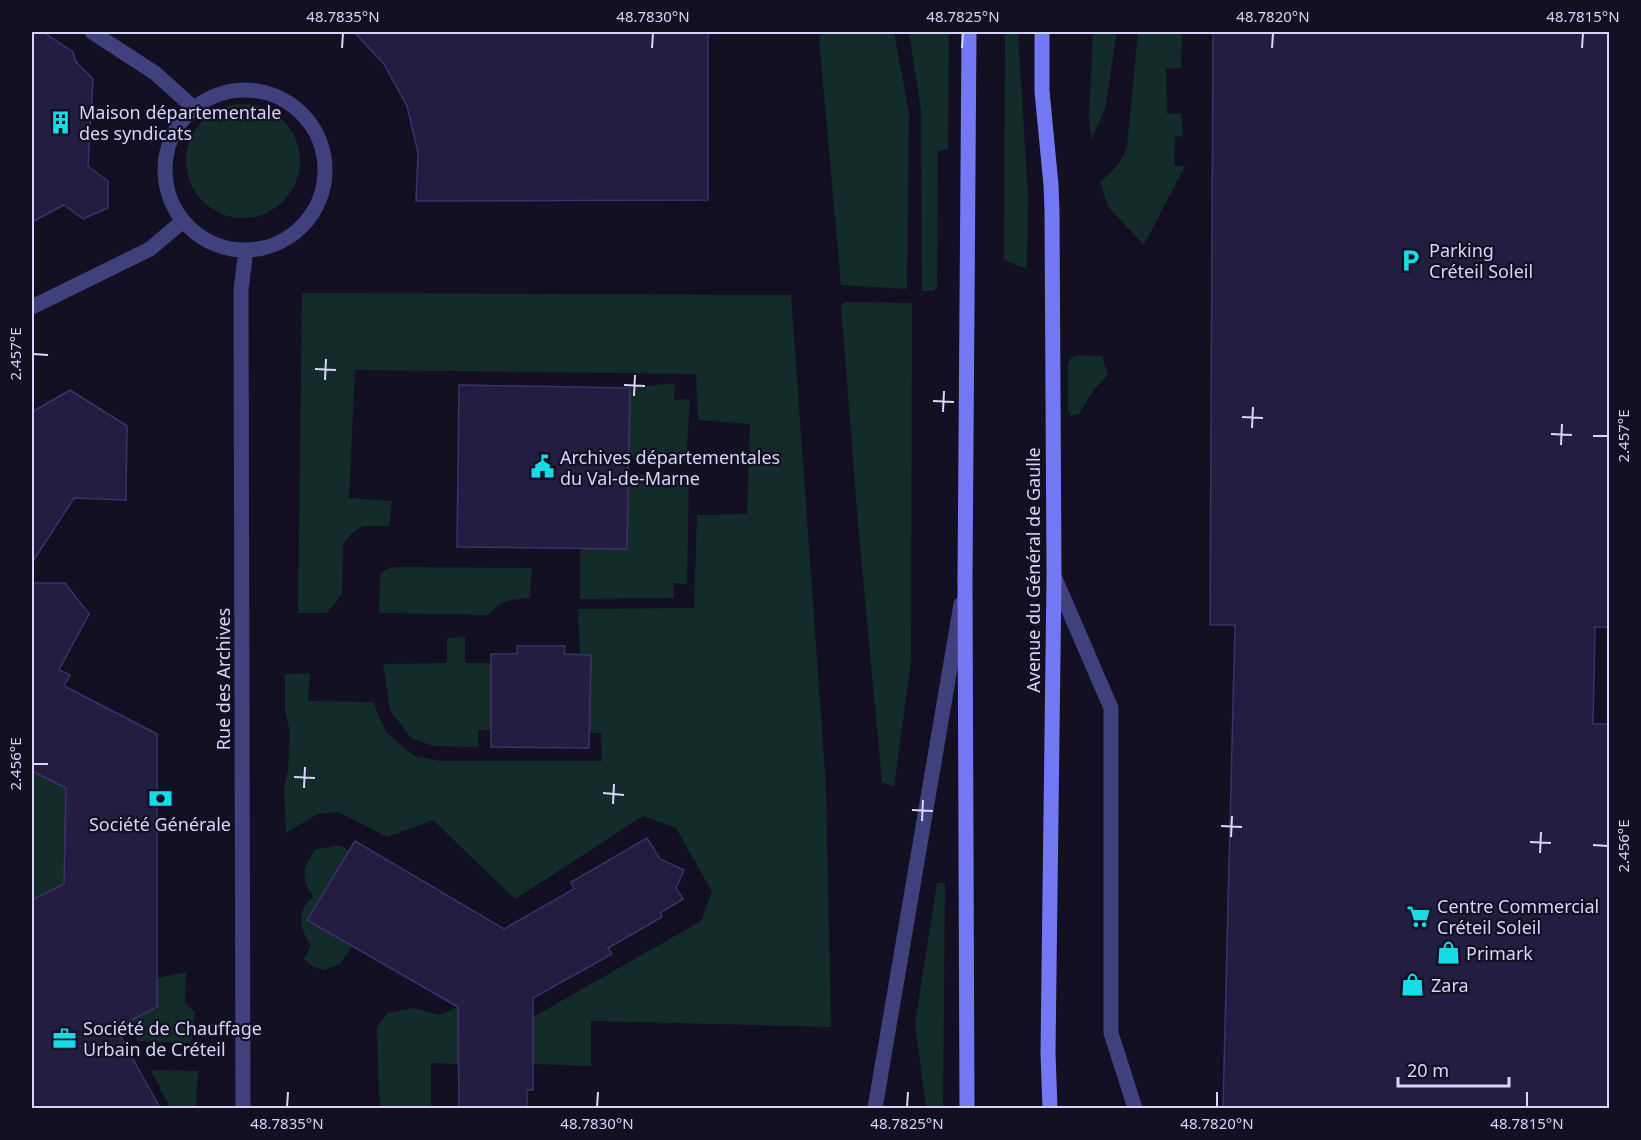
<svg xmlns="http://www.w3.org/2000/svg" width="1641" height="1140" font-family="'Noto Sans',sans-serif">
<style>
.green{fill:#132b29}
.building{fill:#231e41;stroke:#3a326b;stroke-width:1.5}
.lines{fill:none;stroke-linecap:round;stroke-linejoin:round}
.minor{stroke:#3f407c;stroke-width:15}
.tertiary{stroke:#3f407c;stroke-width:15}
.secondary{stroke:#7478f2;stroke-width:15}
.ticks{fill:none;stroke:#d7d5fb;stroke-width:2}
.labels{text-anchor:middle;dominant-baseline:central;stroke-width:4.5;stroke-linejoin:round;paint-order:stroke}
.poi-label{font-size:18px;fill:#d7d5fb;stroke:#121022;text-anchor:start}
.street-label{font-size:18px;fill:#d7d5fb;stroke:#121022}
.neatline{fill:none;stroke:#d7d5fb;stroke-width:2}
.ticks-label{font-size:15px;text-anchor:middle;fill:#d7d5fb}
</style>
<rect width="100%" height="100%" fill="#121022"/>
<!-- green -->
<path class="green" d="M 822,32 L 894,32 L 909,113 L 907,289 L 841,285 L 819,39 Z
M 909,32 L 949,32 L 948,150 L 938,151 L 937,286 L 934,291 L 922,291 L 921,111 Z
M 1005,32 L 1018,32 L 1028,196 L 1027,269 L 1004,260 Z
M 1093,32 L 1117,32 L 1105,109 L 1091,140 L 1089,117 Z
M 1138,32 L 1182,32 L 1181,68 L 1166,69 L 1167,114 L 1181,113 L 1183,136 L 1175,137 L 1174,166 L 1185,166 L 1144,245 L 1108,207 L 1100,181 C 1115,171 1121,162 1127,146 Z
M186 161a57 57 0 1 1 114 0a57 57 0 1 1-114 0Z
M 302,293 L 791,295 L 826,787 L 831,1027 L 591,1021 L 591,1066 L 533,1064 L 533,1017 L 701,921 L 712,892 L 676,828 L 643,816 L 515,899 L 433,820 L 387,837 L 338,812 L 317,814 L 286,833 L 284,787 L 288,770 L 290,732 L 285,711 L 285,674 L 310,673 L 308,701 L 373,702 L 386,732 L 414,756 L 440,761 L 602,761 L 601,733 L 577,733 L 591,655 L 580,655 L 578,609 L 694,608 L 697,515 L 747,514 L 750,424 L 698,420 L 696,374 L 355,370 L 349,498 L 392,501 L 389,526 L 363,526 L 351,534 L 343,545 L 342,594 L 327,613 L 298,613 Z
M 845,302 L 912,303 L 911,661 L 894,787 L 882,782 L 858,524 L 841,305 Z
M 1078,355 L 1102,356 L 1108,375 L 1093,391 L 1079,414 L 1071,416 L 1068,410 L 1068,364 L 1071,358 Z
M 675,383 L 674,400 L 690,399 L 686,461 L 628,457 L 630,388 Z
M 629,474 L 689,476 L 687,584 L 673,583 L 674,598 L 580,599 L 580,548 L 627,549 Z
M 393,567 L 532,568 L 530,598 C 512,599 500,600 489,615 L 379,613 L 380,576 L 383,571 Z
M 465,637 L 465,663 L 491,663 L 502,731 L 478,730 L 478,747 L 433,746 L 411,738 L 390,710 L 383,664 L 447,663 L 447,638 Z
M 32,771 L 66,788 L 64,884 L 32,900 Z
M 337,845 L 349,850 L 307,919 L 352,946 L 340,964 L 323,970 L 312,966 L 304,959 L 311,946 C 300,929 295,911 313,897 C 301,879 302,868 315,850 Z
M 937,883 L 945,883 L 943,1108 L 926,1108 L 915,1023 Z
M 186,972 L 185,1002 L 195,1012 L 191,1043 L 137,1041 L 130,1019 L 142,1008 L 157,1009 L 157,978 Z
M 458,1007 L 458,1064 L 431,1063 L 431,1108 L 381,1108 L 379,1095 L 377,1027 L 387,1013 L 414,1008 L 439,1015 Z
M 151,1070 L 198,1071 L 196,1108 L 170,1108 Z"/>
<!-- building -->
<path class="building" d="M 32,32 L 43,32 L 73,52 L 76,62 L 93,79 L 88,166 L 108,181 L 108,208 L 83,219 L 64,205 L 32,222 Z
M 354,32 L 708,32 L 708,200 L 416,201 L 418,153 L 407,106 L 384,64 Z
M 1213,32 L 1610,32 L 1610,627 L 1595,627 L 1593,724 L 1610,724 L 1610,1108 L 1223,1108 L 1235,625 L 1210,625 Z
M 459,385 L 630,388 L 627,549 L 457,547 Z
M 70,390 L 127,426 L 126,500 L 74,498 L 32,563 L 32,412 Z
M 32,583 L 65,583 L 89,614 L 59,670 L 70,675 L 64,686 L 157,734 L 157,1007 L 116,1028 L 160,1108 L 32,1108 L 32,900 L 64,884 L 66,788 L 32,771 Z
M 517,646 L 565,646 L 564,654 L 591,655 L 589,748 L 491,747 L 491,654 L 517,654 Z
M 647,838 L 660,859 L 684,870 L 676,888 L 683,899 L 660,913 L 662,917 L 608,948 L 612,954 L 533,998 L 533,1090 L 527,1090 L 527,1108 L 459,1108 L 458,1007 L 307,920 L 355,841 L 504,929 L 574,889 L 571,882 Z"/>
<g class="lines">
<!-- minor -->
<path class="minor" d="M 92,32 L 155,73 L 194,108
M165 170a80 80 0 1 1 160 0a80 80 0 1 1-160 0Z
M 32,307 L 150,249 L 183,221
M 243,1108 L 241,290 L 246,250"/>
<!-- tertiary -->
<path class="tertiary" d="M 1054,576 L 1111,708 L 1111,1033 L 1135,1108
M 875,1108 L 961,604"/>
<!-- secondary -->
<path class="secondary" d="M 1042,32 L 1042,91 L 1051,185 L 1052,212 L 1054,576 L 1048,1053 L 1050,1108
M 967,1108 L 965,580 L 969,32"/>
</g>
<!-- ticks -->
<path class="ticks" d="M 342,48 L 343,33M 652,48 L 653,33M 962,48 L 963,33M 1272,48 L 1273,33M 1582,48 L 1583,33M 33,354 L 48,355M 315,369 L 336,370M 325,380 L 326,359M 624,385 L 645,386M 634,396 L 635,375M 933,401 L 954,402M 943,412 L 944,391M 1242,417 L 1263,418M 1252,428 L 1253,407M 1551,434 L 1572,435M 1593,436 L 1608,436M 1561,445 L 1562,424M 33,764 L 48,764M 294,777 L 315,778M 304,788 L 305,767M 603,793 L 624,795M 613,804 L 614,784M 912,810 L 933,811M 922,821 L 923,800M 1221,826 L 1242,827M 1231,837 L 1232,816M 1530,842 L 1551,843M 1593,845 L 1608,846M 1540,853 L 1541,832M 287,1107 L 288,1092M 597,1107 L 598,1092M 907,1107 L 908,1092M 1217,1107 L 1217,1092M 1527,1107 L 1527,1092"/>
<!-- icons -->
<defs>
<symbol id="building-bare" viewBox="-9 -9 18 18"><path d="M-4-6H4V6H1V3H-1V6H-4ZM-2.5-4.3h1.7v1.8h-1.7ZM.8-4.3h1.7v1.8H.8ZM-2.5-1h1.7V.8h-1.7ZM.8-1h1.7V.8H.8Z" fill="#15dce6" stroke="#121022" stroke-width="2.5" paint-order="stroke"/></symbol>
<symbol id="parking-bare" viewBox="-9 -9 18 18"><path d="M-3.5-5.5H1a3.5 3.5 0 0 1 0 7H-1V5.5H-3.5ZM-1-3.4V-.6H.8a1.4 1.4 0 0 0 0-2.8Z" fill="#15dce6" stroke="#121022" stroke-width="2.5" paint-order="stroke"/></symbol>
<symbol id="civic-bare" viewBox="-9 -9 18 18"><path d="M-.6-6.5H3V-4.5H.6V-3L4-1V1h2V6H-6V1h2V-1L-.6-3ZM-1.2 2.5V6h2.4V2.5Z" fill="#15dce6" stroke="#121022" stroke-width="2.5" paint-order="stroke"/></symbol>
<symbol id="bank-bare" viewBox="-9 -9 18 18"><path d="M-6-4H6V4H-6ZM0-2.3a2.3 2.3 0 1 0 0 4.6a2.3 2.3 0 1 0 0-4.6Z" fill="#15dce6" stroke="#121022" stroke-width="2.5" paint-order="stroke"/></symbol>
<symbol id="supermarket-bare" viewBox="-9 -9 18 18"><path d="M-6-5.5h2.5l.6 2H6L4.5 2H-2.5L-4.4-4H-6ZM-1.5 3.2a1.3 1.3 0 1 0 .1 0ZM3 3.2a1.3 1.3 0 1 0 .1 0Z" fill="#15dce6" stroke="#121022" stroke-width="2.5" paint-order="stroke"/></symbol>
<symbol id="shop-bare" viewBox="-9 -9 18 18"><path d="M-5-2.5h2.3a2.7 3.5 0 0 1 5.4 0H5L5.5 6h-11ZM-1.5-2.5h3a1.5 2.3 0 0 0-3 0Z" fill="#15dce6" stroke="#121022" stroke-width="2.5" paint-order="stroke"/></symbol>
<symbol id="office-bare" viewBox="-9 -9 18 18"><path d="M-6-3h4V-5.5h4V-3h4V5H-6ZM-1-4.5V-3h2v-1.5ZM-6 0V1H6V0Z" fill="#15dce6" stroke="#121022" stroke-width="2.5" paint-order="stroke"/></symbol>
</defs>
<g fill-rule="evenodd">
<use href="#building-bare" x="44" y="106" width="33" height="33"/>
<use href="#parking-bare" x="1394" y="244" width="33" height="33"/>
<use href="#civic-bare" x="526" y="450" width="33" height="33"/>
<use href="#bank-bare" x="144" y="782" width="33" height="33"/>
<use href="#supermarket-bare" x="1402" y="900" width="33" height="33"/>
<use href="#shop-bare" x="1432" y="936" width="33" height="33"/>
<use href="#shop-bare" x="1396" y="968" width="33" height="33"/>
<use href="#office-bare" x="48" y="1022" width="33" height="33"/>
</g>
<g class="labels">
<!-- poi labels -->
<g class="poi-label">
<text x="79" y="112">Maison départementale<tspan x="79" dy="21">des syndicats</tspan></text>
<text x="1429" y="250">Parking<tspan x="1429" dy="21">Créteil Soleil</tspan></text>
<text x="560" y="457">Archives départementales<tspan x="560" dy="21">du Val-de-Marne</tspan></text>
<text x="160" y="824" text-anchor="middle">Société Générale</text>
<text x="1437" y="906">Centre Commercial<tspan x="1437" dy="21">Créteil Soleil</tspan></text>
<text x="1466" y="953">Primark</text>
<text x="1431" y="985">Zara</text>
<text x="83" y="1028">Société de Chauffage<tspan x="83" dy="21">Urbain de Créteil</tspan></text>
</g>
<!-- street labels -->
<g class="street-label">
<text transform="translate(1033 570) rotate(-90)">Avenue du Général de Gaulle</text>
<text transform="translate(223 679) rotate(-90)">Rue des Archives</text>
</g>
</g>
<!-- border -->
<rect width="1641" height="1140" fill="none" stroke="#121022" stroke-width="66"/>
<!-- scale -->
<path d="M1398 1077v9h111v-9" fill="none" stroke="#d7d5fb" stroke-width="3"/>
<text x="1407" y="1077" font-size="18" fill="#d7d5fb" stroke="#121022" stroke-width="4.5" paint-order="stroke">20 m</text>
<rect x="33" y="33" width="1575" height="1074" class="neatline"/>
<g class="ticks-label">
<text x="343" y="22">48.7835°N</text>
<text x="653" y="22">48.7830°N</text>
<text x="963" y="22">48.7825°N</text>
<text x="1273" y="22">48.7820°N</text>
<text x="1583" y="22">48.7815°N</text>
<text transform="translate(16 354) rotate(-90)" y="5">2.457°E</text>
<text transform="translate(1624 436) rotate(-90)" y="5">2.457°E</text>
<text transform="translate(16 764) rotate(-90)" y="5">2.456°E</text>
<text transform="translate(1624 846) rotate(-90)" y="5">2.456°E</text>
<text x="287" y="1129">48.7835°N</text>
<text x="597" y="1129">48.7830°N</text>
<text x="907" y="1129">48.7825°N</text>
<text x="1217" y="1129">48.7820°N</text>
<text x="1527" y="1129">48.7815°N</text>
</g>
</svg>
